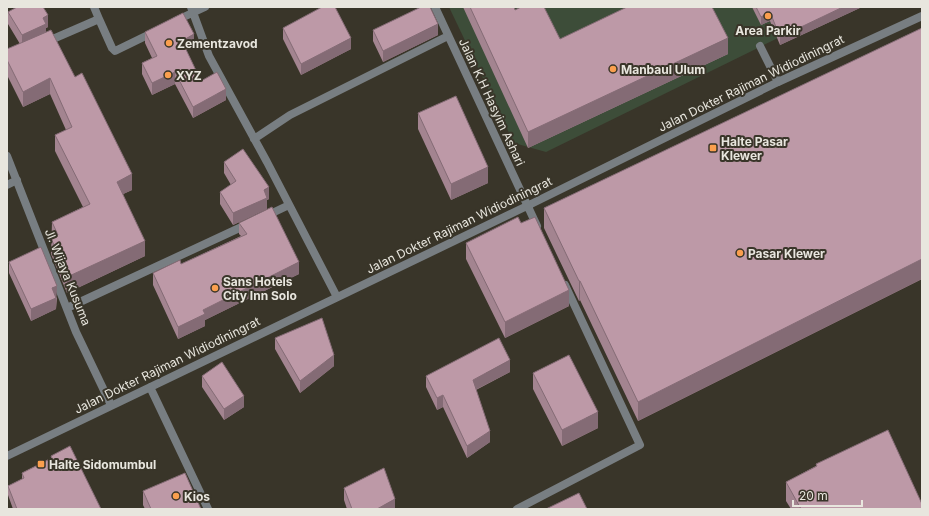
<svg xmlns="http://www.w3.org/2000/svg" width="929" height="516" font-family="Inter,sans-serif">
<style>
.green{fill:#3d4d39}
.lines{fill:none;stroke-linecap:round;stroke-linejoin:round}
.service{stroke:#787e82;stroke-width:8}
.minor{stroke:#787e82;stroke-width:8}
.wall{fill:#a38490}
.shaded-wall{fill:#846b75}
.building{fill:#bd99a7;stroke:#846b75}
.poi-dot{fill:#fa9f4e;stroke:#393529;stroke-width:1.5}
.labels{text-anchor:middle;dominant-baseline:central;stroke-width:4;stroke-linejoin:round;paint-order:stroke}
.poi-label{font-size:12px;font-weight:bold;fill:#e8e6de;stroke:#393529;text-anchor:start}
.street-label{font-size:12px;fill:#e8e6de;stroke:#393529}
</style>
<rect width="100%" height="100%" fill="#393529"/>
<!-- green -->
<path class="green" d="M 449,7 L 799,7 L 778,38 L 546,152 L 514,143 Z"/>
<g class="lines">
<!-- service -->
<path class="service" d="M 760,46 L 778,82"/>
<!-- minor -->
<path class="minor" d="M 94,7 L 99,19
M 191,7 L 209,56 L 267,162 L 337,297
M 435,7 L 537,226
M 175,21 L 205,7
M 46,42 L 99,19 L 112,48 L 115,51 L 154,32
M 254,139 L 290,115 L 448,36
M 7,156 L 76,332 L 111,405
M 7,185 L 17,180
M 266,216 L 289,205
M 67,308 L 248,224
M 150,387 L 208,509
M 7,456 L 527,206 L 778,82 L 922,16
M 517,509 L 640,445 L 565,285"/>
</g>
<!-- wall -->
<path class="wall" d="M 463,7 L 514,7 L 515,10 L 560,39 L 728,54 L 528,148 Z
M 752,7 L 862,7 L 780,45 L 770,21 L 761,25 Z
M 8,12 L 48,27 L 46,28 L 46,32 L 132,190 L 123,194 L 145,256 L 67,293 L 51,254 L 52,222 L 83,207 L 55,151 L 55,135 L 66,130 L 50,94 L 23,107 L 7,75 L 7,49 L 20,44 L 8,24 Z
M 283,28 L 351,49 L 301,75 L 283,39 Z
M 922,28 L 922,279 L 638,421 L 580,300 L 579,301 L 544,228 L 544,208 Z
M 373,30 L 438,35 L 383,62 L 373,41 Z
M 145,32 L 194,46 L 186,50 L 201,81 L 226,100 L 193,118 L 175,84 L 152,95 L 142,74 L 142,63 L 152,58 L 145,43 Z
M 418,113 L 488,183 L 451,200 L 418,129 Z
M 224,162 L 269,199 L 267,200 L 267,209 L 233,225 L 220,204 L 220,192 L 231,185 L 224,173 Z
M 239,223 L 299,274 L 205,320 L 205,326 L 178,339 L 153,285 L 153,273 L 181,264 L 241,236 L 239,234 Z
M 521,223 L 569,306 L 505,338 L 466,259 L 466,243 Z
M 9,262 L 57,298 L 56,309 L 31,321 L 9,273 Z
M 275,338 L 334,366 L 300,393 L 275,349 Z
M 510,372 L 476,390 L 490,442 L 467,458 L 443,407 L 437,410 L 426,387 L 426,376 Z
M 533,373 L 598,428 L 562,446 L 533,389 Z
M 202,376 L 244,407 L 224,420 L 202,387 Z
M 51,456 L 101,509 L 13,509 L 8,495 L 8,486 L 22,479 L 22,473 L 51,458 Z
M 816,464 L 922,509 L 791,509 L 786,501 L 786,482 L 816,466 Z
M 344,488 L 395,509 L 347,509 L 344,500 Z
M 143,491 L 201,509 L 145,509 L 143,505 Z"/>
<!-- shaded-wall -->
<path class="shaded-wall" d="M 843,7 L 862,7 L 780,45 L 780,37 Z
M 770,12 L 770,21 L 761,25 L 761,17 Z
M 48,15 L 48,27 L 46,28 L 46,36 L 22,47 L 22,35 L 43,18 Z
M 438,24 L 438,35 L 383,62 L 383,51 Z
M 194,34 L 194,46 L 182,52 L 182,41 Z
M 351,38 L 351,49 L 301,75 L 301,64 Z
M 728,38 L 728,54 L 528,148 L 528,132 Z
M 175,72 L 175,84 L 152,95 L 152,83 Z
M 50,78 L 50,94 L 23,107 L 23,92 Z
M 226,89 L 226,100 L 193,118 L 193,107 Z
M 488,167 L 488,183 L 451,200 L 451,184 Z
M 132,174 L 132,190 L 117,197 L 117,182 Z
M 269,187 L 269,199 L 267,200 L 267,209 L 233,225 L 233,213 Z
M 145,241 L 145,256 L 67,293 L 67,277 Z
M 922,259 L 922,279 L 638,421 L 638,402 Z
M 299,262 L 299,274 L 205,320 L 205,326 L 178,339 L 178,327 L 203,310 Z
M 579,281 L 580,281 L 580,300 L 579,301 Z
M 57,286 L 56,309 L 31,321 L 31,309 L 52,288 Z
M 569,290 L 569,306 L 505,338 L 505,322 Z
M 334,355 L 334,366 L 300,393 L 300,381 Z
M 510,360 L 510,372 L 473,391 L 473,380 Z
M 443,395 L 443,407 L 437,410 L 437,398 Z
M 244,396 L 244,407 L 224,420 L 224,409 Z
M 598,412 L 598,428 L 562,446 L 562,430 Z
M 490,431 L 490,442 L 467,458 L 467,446 Z
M 395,499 L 395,509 L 377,509 Z"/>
<!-- building -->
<path class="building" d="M 17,7 L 43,7 L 48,15 L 43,18 L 46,24 L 22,35 L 8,12 Z
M 322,7 L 335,7 L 351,38 L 301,64 L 283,28 Z
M 421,7 L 430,7 L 438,24 L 383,51 L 373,30 Z
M 470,7 L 514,7 L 515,10 L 521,7 L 544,7 L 560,39 L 627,7 L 712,7 L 728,38 L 528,132 Z
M 756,7 L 843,7 L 780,37 L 770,12 L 761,17 Z
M 183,13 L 194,34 L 182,41 L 201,81 L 217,72 L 226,89 L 193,107 L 175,72 L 152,83 L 142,63 L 157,56 L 145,32 Z
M 922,28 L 922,259 L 638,402 L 580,281 L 579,281 L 544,208 Z
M 51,30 L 75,77 L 82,73 L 132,174 L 117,182 L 145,241 L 67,277 L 51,238 L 58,235 L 52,222 L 90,204 L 55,135 L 72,127 L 50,78 L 23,92 L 7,60 L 7,49 Z
M 456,96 L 488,167 L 451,184 L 418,113 Z
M 243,149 L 269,187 L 264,190 L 267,198 L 233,213 L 220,192 L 236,181 L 224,162 Z
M 272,207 L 299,262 L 203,310 L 205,314 L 178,327 L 153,273 L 180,260 L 181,264 L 247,234 L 239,223 Z
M 518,217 L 521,223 L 535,217 L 569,290 L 505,322 L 466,243 Z
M 41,247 L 57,286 L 52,288 L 56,298 L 31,309 L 9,262 Z
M 322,318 L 334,355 L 300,381 L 275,338 Z
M 499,338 L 510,360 L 473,380 L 490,431 L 467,446 L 443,395 L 437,398 L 426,376 Z
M 569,355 L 598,412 L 562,430 L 533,373 Z
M 222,362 L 244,396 L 224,409 L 202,376 Z
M 888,430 L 922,504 L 922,509 L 801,509 L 786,482 L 817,466 L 816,464 Z
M 70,446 L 101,509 L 17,509 L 8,486 L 24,478 L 22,473 L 52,458 L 51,456 Z
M 384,468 L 395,499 L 377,509 L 352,509 L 344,488 Z
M 185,473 L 201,509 L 151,509 L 143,491 Z
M 579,493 L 587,509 L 546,509 Z"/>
<!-- markers -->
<g class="poi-dot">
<circle cx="768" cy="16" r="4"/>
<circle cx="169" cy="43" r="4"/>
<circle cx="613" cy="69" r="4"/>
<circle cx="168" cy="75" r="4"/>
<rect x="709" y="144" width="8" height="8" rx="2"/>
<circle cx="740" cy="253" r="4"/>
<circle cx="215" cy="288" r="4"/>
<rect x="37" y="460" width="8" height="8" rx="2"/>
<circle cx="176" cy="496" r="4"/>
</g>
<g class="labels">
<!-- poi labels -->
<g class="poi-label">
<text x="768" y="30" text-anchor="middle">Area Parkir</text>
<text x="177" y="43">Zementzavod</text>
<text x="621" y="69">Manbaul Ulum</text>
<text x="176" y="75">XYZ</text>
<text x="721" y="141">Halte Pasar<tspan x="721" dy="14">Klewer</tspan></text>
<text x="748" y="253">Pasar Klewer</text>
<text x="223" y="281">Sans Hotels<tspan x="223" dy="14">City Inn Solo</tspan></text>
<text x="49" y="464">Halte Sidomumbul</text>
<text x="184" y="496">Kios</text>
</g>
<!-- street labels -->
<g class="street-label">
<text transform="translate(751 83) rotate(-26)">Jalan Dokter Rajiman Widiodiningrat</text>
<text transform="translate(492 102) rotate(65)">Jalan K.H Hasyim Ashari</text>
<text transform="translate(459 225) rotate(-26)">Jalan Dokter Rajiman Widiodiningrat</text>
<text transform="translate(68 277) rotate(68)">Jl. Wijaya Kusuma</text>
<text transform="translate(167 365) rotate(-26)">Jalan Dokter Rajiman Widiodiningrat</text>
</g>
</g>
<!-- border -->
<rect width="929" height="516" fill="none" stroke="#e8e6de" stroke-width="16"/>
<!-- scale -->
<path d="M793 500v6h69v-6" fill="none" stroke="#e8e6de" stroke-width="2"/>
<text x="799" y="500" font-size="12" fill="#e8e6de" stroke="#393529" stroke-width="3" paint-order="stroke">20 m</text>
</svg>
